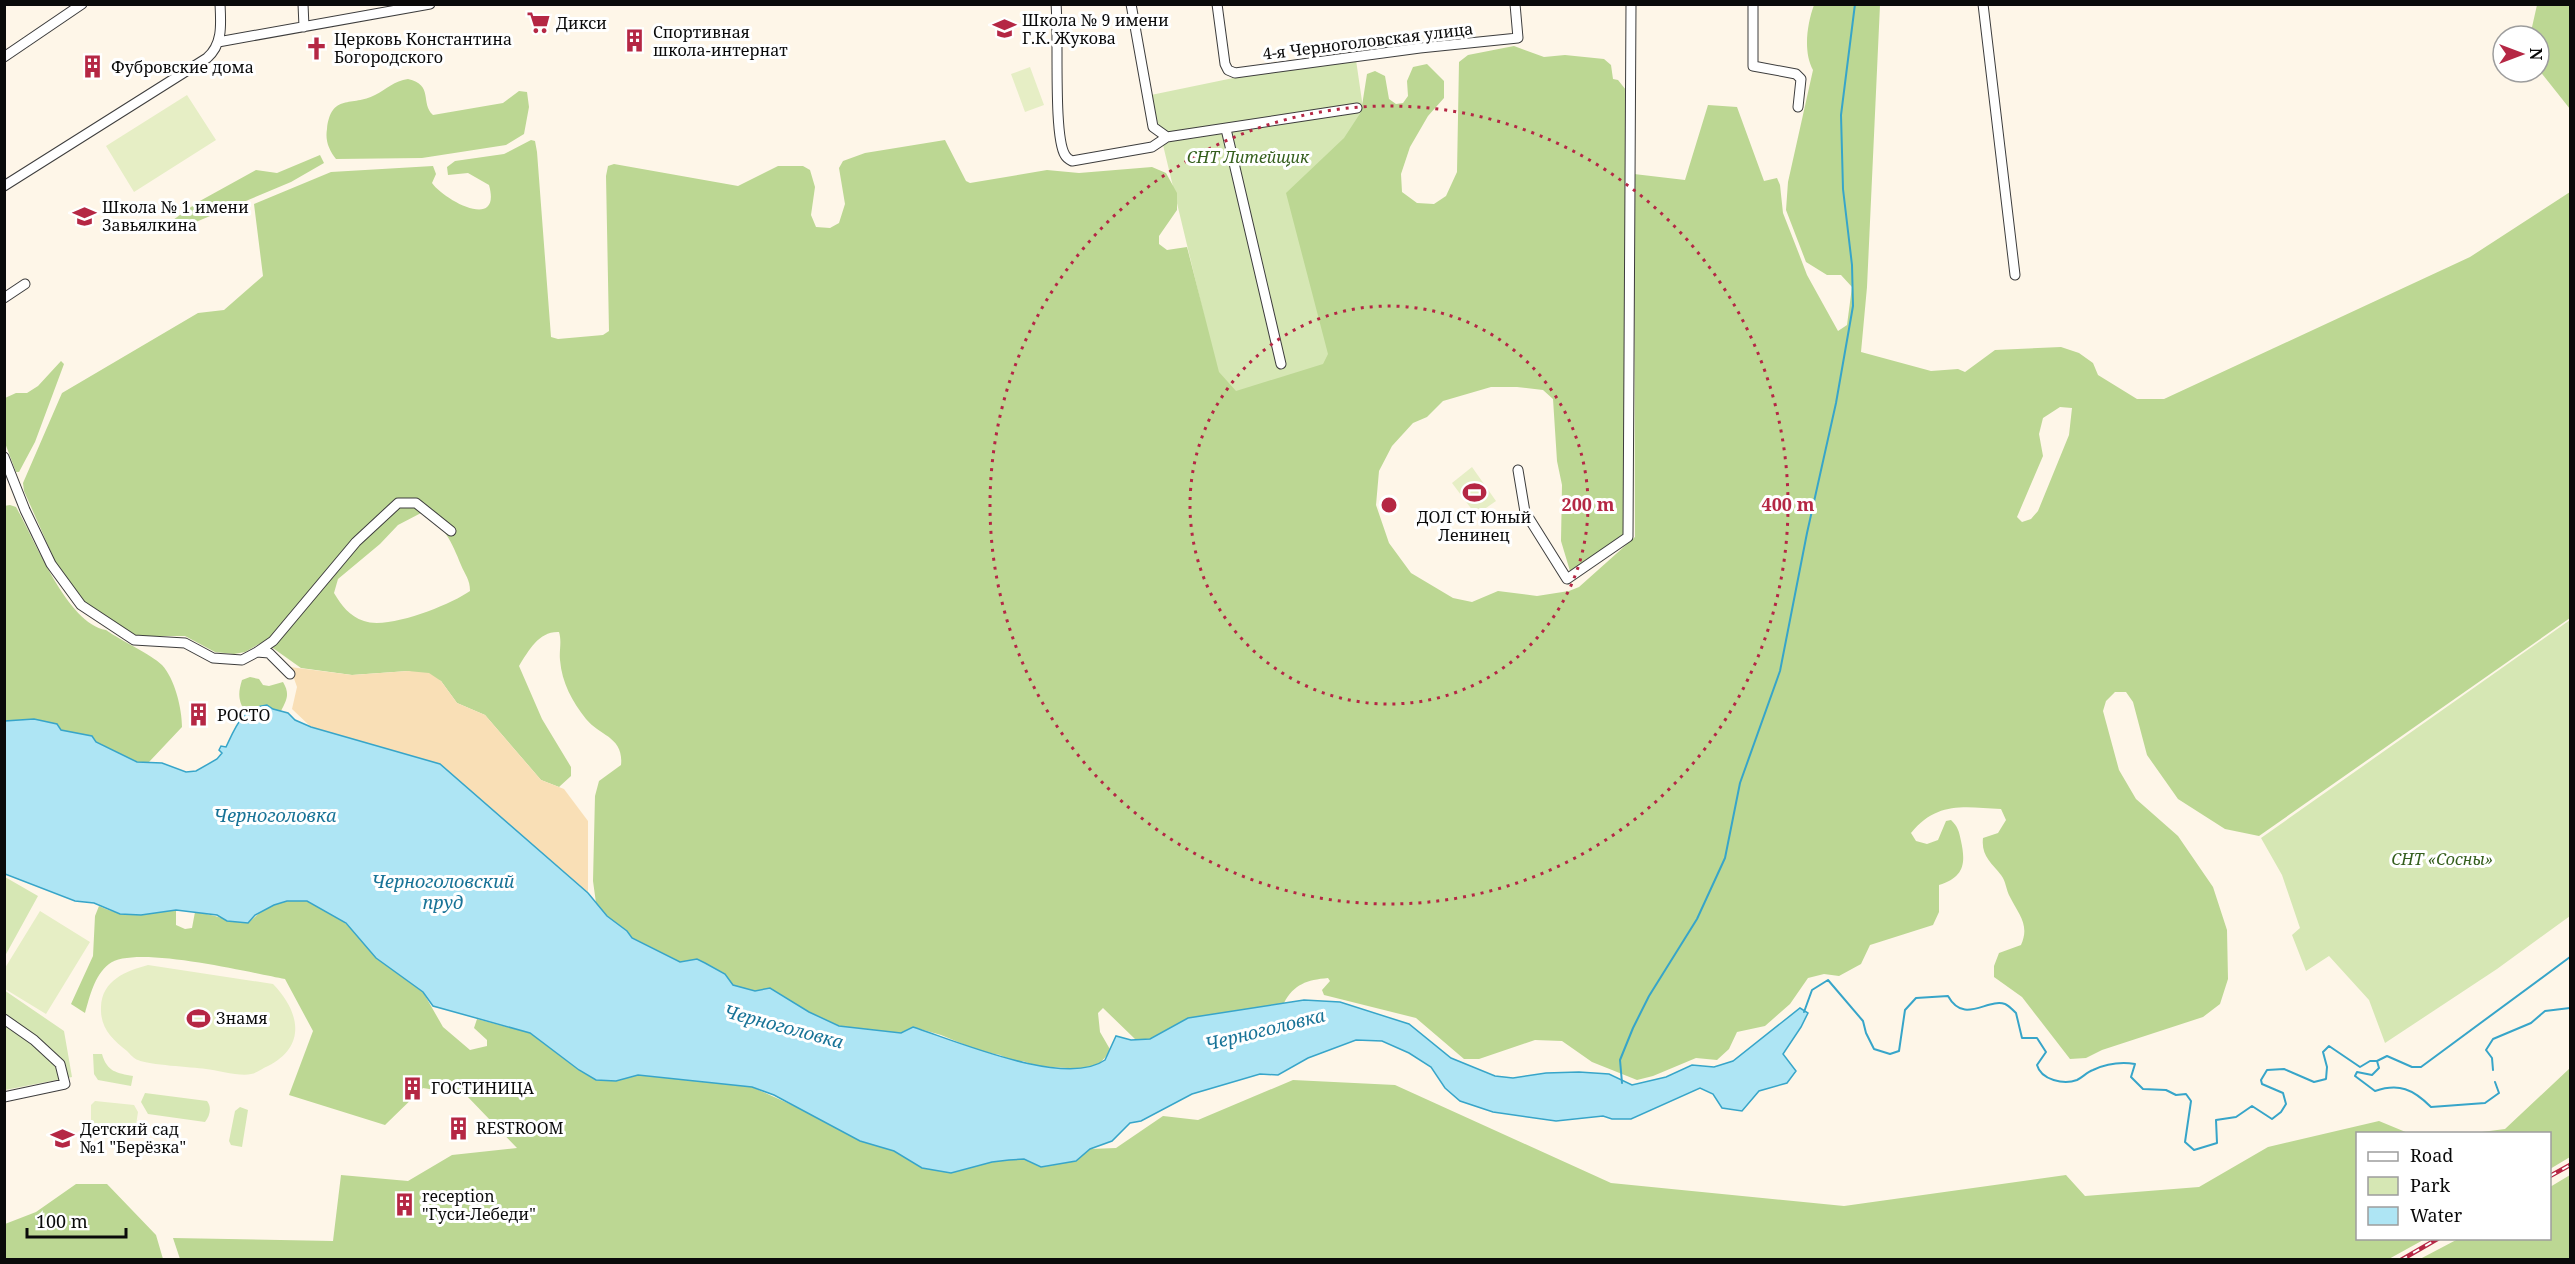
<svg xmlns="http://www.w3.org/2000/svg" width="2575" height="1264" font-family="'Noto Serif',serif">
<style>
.green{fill:#d6e7b4}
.forest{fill:#bcd793;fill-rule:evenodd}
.sand{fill:#f9dfb6}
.pitch{fill:#e6eec5}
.water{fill:#aee5f4;stroke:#37a5c9;stroke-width:1.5}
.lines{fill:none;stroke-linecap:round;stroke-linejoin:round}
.stream{stroke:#37a5c9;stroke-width:2}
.minor-casing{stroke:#3d3d3d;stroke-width:11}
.minor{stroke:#fff;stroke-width:9}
.rail-casing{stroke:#b52744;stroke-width:4.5}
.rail{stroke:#fff;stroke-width:2;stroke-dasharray:7;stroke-linecap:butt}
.ring{fill:none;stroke:#b52744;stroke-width:3;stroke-dasharray:3 6}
.labels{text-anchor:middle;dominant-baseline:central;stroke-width:6;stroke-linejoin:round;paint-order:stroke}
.poi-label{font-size:16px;fill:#0a0a0a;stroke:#fff;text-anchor:start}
.street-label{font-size:16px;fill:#0a0a0a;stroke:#fff}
.park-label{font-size:16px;font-style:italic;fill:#355f1d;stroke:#fff}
.water-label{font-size:18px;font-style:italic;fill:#187397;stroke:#fff}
.centre{fill:#b52744;stroke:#fff;stroke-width:3}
.ring-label{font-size:18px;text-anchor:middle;font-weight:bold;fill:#b52744;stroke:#fff;stroke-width:6;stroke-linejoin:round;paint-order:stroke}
</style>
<rect width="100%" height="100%" fill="#fef6e8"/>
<!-- green -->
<path class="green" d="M 1356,60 L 1364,115 L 1333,363 L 1224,399 L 1151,95 L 1243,76 Z
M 2570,620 L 2570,916 L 2497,969 L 2385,1043 L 2369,1000 L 2329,956 L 2306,971 L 2292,935 L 2300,928 L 2282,875 L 2261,838 Z
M 5,877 L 38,896 L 5,956 Z
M 4,990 L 64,1031 L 72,1077 L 5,1090 Z
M 93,1054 L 102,1054 C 107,1072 117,1073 133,1076 L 131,1086 L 98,1080 L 94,1074 Z
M 145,1093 L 207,1101 C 212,1107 210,1116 205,1122 L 148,1114 L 141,1102 Z
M 240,1107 L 248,1110 L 242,1147 L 231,1145 L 229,1141 L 235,1111 Z"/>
<!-- forest -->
<path class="forest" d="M 1814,5 L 1880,5 L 1867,287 L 1861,352 L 1931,371 L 1958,369 L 1965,372 L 1995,350 L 2061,347 L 2079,353 L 2093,363 L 2098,375 L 2137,399 L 2164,399 L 2470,257 L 2570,192 L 2570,618 L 2259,836 L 2225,829 L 2178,799 L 2147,755 L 2133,702 L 2126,692 L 2115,692 L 2106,701 L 2103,711 L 2119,770 L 2136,799 L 2178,836 L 2213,887 L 2227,930 L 2228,979 L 2220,1004 L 2203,1017 L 2102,1050 L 2086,1058 L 2070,1059 L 2022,997 L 1994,977 L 1994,966 L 1999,953 L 2021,945 C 2030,925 2019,915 2010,897 C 2006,890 2006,881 2001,875 C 1991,862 1981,856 1983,838 L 1998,833 L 2006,820 L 2001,809 C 1964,807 1937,801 1911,833 L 1916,841 L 1927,844 L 1938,840 L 1946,821 L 1951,820 C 1958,827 1959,831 1961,841 C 1966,864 1964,877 1939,885 L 1939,912 L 1933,925 L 1870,945 L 1861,964 L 1839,976 L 1824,974 L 1808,978 L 1790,1004 L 1765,1026 L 1737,1032 L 1729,1049 L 1717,1060 L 1696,1058 L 1653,1076 L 1637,1080 L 1592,1062 L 1562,1041 L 1535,1040 L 1479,1059 L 1464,1059 L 1416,1018 L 1324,995 L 1322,990 L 1330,981 L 1328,978 C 1307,980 1294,984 1284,1003 L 1188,1018 L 1150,1039 L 1135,1039 L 1103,1008 L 1098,1013 L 1100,1032 L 1111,1051 L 1099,1064 L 1084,1069 L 1036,1066 L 1023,1061 L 1014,1062 L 1000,1055 L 980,1051 L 941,1035 L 913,1027 L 901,1033 L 839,1026 L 809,1012 L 770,988 L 755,991 L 739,987 L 732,985 L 725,974 L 697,959 L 681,962 L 663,955 L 631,938 L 627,931 L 607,916 L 596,903 L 593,881 L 595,796 L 599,781 L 621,765 C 624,737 600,736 586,719 C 572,701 562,683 560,660 C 559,650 562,642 559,632 C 539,631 529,650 519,666 L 542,719 L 571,767 L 571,776 L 559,787 L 541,780 L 485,715 L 457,703 L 441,681 L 408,671 L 352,675 L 301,668 L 270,646 L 259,644 L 245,652 L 234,654 L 215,652 L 185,636 L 136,636 L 85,602 L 55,561 L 24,491 L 23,483 L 62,393 L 198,313 L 224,310 L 263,276 L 254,204 L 331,172 L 433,166 L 436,174 L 432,183 C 444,200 502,232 489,185 L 468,173 L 448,175 L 447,167 L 455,161 L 504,154 L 531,140 L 535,141 L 537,152 L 551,337 L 558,339 L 603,335 L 609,331 L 606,176 L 608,166 L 614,164 L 738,186 L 778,166 L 803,166 L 810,170 L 815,187 L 811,215 L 816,227 L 830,228 L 839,223 L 845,204 L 839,168 L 843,161 L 865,153 L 945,140 L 966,181 L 970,183 L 1047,170 L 1079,173 L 1152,167 L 1166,173 L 1177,193 L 1177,210 L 1159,236 L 1159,244 L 1167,250 L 1187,247 L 1219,372 L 1236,391 L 1323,364 L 1328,354 L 1286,193 L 1344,138 L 1361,112 L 1367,74 L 1375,71 L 1385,76 L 1389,99 L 1396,104 L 1403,103 L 1408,96 L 1407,81 L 1413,67 L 1427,64 L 1444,81 L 1444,98 L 1428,116 L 1410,147 L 1401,174 L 1402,192 L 1417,203 L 1434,204 L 1446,196 L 1457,172 L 1459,62 L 1468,55 L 1514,46 L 1544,57 L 1565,55 L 1604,59 L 1611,65 L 1613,79 L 1618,80 L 1626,90 L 1625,535 L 1570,571 L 1561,541 L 1562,485 L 1557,461 L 1553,399 L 1543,390 L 1517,387 L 1491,387 L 1443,401 L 1427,417 L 1413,423 L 1392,446 L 1379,471 L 1376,505 L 1389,543 L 1411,573 L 1453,598 L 1472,602 L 1498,591 L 1537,596 L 1569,591 L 1579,587 L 1635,537 L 1634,174 L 1685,180 L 1708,105 L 1737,107 L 1764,181 L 1777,178 L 1780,185 L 1783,213 L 1799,254 L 1807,275 L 1838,331 L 1847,325 L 1852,287 L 1841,275 L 1827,275 L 1806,262 L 1786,210 L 1788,182 L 1813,70 C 1803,52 1807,24 1814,5 ZM 2060,407 L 2072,408 L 2069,435 L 2038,511 L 2031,519 L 2022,522 L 2017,517 L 2043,456 L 2039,434 L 2043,418 ZM 421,513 C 444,523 452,543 461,565 C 465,575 470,579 470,591 C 450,605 388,630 364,621 C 349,616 342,606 334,593 L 338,579 L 380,544 L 398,525 Z
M 2537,5 L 2570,5 L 2570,109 L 2539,70 L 2539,36 L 2530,36 Z
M 408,79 C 434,85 420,103 433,115 L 503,103 L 519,91 L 527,92 L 529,107 L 524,134 L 506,145 L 422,158 L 336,159 C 329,150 325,141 327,129 C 331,93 352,107 375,95 C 387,89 394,81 408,79 Z
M 320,155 L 324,163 L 291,182 L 172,232 L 165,230 L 166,225 L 198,202 L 256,170 L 277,173 Z
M 61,361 L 64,364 L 35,442 L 19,472 L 16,472 L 5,443 L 5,398 L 16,393 L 27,393 L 38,386 Z
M 10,505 L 16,507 C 34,538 67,624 106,630 C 121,641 151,654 162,665 C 175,679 182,709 182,727 L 149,762 L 137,762 L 95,742 L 92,736 L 61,730 L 57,724 L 33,719 L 5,721 L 4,506 Z
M 250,677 L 259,679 L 263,685 L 269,686 L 283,682 C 290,694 287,699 281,711 L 255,706 L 245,712 C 238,700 238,693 242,680 Z
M 286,901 L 307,901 L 338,916 L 358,936 L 376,958 L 423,992 L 443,1027 L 470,1050 L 487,1046 L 487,1040 L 474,1028 L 477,1019 L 530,1033 L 579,1070 L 616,1081 L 638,1075 L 752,1087 L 894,1151 L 922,1168 L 951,1173 L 992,1162 L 1009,1160 L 1024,1159 L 1042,1167 L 1076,1161 L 1090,1149 L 1116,1148 L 1163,1116 L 1198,1120 L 1293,1080 L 1395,1085 L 1611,1183 L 1844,1206 L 2066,1175 L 2085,1196 L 2199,1187 L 2268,1147 L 2379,1121 L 2408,1133 L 2358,1134 L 2358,1238 L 2425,1239 L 2387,1260 L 180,1259 L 173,1238 L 333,1241 L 341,1175 L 408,1181 L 452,1155 L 517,1148 L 466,1095 L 423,1088 L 385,1125 L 289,1095 L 313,1031 L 285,979 C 251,973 134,944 109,964 C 94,976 90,996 85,1013 L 71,1004 L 93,956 L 95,916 L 99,906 C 124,919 149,913 176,910 L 176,925 L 185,929 L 192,928 L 195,912 C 214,914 229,922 248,923 L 265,908 Z
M 2570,1068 L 2570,1157 L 2550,1169 L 2550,1134 L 2474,1133 L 2505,1129 Z
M 2570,1175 L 2570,1259 L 2420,1259 L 2458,1239 L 2550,1238 L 2550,1187 Z
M 76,1184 L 107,1184 L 156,1235 L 163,1259 L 5,1259 L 5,1224 L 36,1212 Z"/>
<!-- sand -->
<path class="sand" d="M 290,667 L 352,675 L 408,671 L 429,673 L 441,681 L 457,703 L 485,715 L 541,780 L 564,789 L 588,821 L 588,893 L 440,764 L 311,727 L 292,709 L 297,687 Z"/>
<!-- pitch -->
<path class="pitch" d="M 1030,67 L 1044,105 L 1025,112 L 1011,74 Z
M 187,95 L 216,140 L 134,192 L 106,146 Z
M 1472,467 L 1496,501 L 1476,515 L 1452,483 Z
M 40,911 L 90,942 L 46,1014 L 5,989 L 5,968 Z
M 148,965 L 273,984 C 300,1012 307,1046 268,1066 C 263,1068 257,1073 251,1074 C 241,1077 217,1070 206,1069 C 191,1067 149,1065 138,1060 C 134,1059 130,1054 127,1051 C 112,1039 100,1028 101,1007 C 102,980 126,971 148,965 Z
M 95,1101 L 134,1105 L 138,1112 L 136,1125 L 132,1129 L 91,1123 L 91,1105 Z"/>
<!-- water -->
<path class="water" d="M 267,705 L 273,709 L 288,713 L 295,720 L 311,727 L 440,764 L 588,893 L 607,916 L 627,931 L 632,938 L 680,962 L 697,959 L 705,963 L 725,974 L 733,985 L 755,991 L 770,988 L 809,1012 L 839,1026 L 901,1033 L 913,1027 C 956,1041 1066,1088 1105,1060 L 1116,1036 L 1131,1040 L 1150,1039 L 1188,1018 L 1304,1000 L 1340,1002 L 1409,1024 L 1451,1058 L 1495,1076 L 1513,1078 L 1546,1073 L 1579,1072 L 1609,1074 L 1632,1085 L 1666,1077 L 1692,1065 L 1714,1067 L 1733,1061 L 1800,1008 L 1808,1013 L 1801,1027 L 1783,1054 L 1796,1071 L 1787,1083 L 1759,1091 L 1742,1111 L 1722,1108 L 1713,1094 L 1700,1088 L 1631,1119 L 1612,1119 L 1603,1116 L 1556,1121 L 1493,1112 L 1460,1101 L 1445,1088 L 1431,1067 L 1409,1053 L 1382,1041 L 1356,1040 L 1308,1058 L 1278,1075 L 1260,1074 L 1192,1094 L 1141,1121 L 1130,1123 L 1112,1141 L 1090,1149 L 1076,1161 L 1041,1167 L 1024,1159 L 1009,1160 L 992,1162 L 951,1173 L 922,1168 L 894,1151 L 860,1141 L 774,1095 L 752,1087 L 638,1075 L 616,1081 L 596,1080 L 579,1070 L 530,1033 L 433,1006 L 423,992 L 376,958 L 346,923 L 307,901 L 287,901 L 274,905 L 255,915 L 248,923 L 227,921 L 217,915 L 176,910 L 141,915 L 120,914 L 94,903 L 75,901 L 5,874 L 5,721 L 34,719 L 57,724 L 61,730 L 92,736 L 96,742 L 137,762 L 162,763 L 186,772 L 196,771 L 217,759 L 222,753 L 219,750 L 221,746 L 226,747 C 236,726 242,708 267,705 Z"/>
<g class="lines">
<!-- stream -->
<path class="stream" d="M 1804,1012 L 1812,990 L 1828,980 L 1863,1021 L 1866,1033 L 1874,1049 L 1890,1054 L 1899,1051 L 1905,1010 L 1916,998 L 1948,996 C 1964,1025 1987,998 2005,1004 C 2008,1005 2013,1010 2016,1013 L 2022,1038 L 2037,1038 L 2046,1052 L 2037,1065 C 2041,1080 2064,1085 2077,1080 C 2083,1077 2087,1072 2093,1070 C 2106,1064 2122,1062 2135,1064 L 2131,1077 L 2143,1089 L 2166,1090 L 2176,1095 L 2186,1094 L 2191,1101 L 2185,1142 L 2194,1150 L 2217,1143 L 2216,1120 L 2236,1117 L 2252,1106 L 2272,1119 L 2281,1112 L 2286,1104 L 2283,1093 L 2262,1084 L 2261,1080 L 2267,1070 L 2284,1069 L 2314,1082 L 2326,1079 L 2327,1067 L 2323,1052 L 2329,1046 L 2360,1067 L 2370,1061 L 2377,1061 L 2379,1068 L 2372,1075 L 2357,1072 L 2355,1076 L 2375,1091 C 2399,1083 2413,1089 2431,1107 L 2485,1103 L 2499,1093 L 2495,1082
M 2377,1061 L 2387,1056 L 2412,1067 L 2421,1067 L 2570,957
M 2493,1070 L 2492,1058 L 2486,1050 L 2493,1039 L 2531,1023 L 2545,1011 L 2570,1008
M 1622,1083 L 1620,1060 L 1633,1028 L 1649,996 L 1697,919 L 1725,858 L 1740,783 L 1780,671 L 1807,533 L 1836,403 L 1853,306 L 1852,265 L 1843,189 L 1841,115 L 1855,4"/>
<defs>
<path id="minor" d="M 303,4 L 304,27
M 1056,4 C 1059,33 1053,136 1065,155 C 1066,157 1070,160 1072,161 L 1152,147 L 1167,137 L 1357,108
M 1131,4 L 1153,127 L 1167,137
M 1217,4 L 1225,64 L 1228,70 L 1235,73 L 1420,48 L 1518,38 L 1515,4
M 1753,4 L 1753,66 L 1796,74 L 1801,79 L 1798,107
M 1983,4 L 2015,275
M 218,42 L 430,4
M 4,57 L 82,4
M 1226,129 L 1281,364
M 4,186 L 207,58 C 223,44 221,24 220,4
M 4,298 L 25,284
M 4,457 L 25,510 L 51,564 L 81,605 L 134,640 L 185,643 L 213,658 L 242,660 L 257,652 L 269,653 L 290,674
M 1518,470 L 1525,512 L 1567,579 L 1628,537 L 1631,4
M 257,652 L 273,641 L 356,542 L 398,503 L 416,503 L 451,531
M 4,1019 L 34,1040 L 60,1064 L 65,1084 L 4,1097"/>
</defs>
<!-- minor casing -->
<use href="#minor" class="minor-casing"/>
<!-- minor -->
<use href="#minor" class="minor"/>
<defs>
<path id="rail" d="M 2550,1176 L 2570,1165
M 2401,1260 L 2439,1238"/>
</defs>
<!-- rail casing -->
<use href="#rail" class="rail-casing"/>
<!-- rail -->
<use href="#rail" class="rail"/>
</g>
<!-- distance rings -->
<g class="ring">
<circle cx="1389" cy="505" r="199"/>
<circle cx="1389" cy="505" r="399"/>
</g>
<!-- icons -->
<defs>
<symbol id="supermarket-bare" viewBox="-9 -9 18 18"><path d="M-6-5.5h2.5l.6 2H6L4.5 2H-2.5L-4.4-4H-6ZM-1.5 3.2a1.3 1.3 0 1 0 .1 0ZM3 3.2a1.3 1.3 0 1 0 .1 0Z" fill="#b52744" stroke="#fff" stroke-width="2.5" paint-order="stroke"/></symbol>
<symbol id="school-bare" viewBox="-9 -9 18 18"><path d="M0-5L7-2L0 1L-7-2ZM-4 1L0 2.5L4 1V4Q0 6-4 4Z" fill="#b52744" stroke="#fff" stroke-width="2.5" paint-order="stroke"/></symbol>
<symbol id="building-bare" viewBox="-9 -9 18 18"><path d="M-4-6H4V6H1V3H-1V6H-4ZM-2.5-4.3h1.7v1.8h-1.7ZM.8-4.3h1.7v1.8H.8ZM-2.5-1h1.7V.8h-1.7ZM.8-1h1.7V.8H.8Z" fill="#b52744" stroke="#fff" stroke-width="2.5" paint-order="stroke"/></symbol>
<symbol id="church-bare" viewBox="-9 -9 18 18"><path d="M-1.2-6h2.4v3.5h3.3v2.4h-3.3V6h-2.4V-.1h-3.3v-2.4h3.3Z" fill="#b52744" stroke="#fff" stroke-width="2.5" paint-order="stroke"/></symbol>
<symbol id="stadium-bare" viewBox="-9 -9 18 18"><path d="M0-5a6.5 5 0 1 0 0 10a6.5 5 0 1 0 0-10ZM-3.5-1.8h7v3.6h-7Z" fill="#b52744" stroke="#fff" stroke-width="2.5" paint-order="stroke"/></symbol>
</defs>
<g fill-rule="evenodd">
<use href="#supermarket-bare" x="522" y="6" width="33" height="33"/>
<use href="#school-bare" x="988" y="12" width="33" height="33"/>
<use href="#building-bare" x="618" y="24" width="33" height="33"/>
<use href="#church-bare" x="300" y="32" width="33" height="33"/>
<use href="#building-bare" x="76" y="50" width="33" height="33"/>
<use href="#school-bare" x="68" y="200" width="33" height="33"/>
<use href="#stadium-bare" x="1458" y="476" width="33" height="33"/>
<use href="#building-bare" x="182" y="698" width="33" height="33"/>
<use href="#stadium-bare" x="182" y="1002" width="33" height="33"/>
<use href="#building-bare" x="396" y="1072" width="33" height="33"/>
<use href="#building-bare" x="442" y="1112" width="33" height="33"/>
<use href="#school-bare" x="46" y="1122" width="33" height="33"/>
<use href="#building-bare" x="388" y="1188" width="33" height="33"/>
</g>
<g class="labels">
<!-- poi labels -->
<g class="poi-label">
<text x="1022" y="20">Школа № 9 имени<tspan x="1022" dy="18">Г.К. Жукова</tspan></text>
<text x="556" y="23">Дикси</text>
<text x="653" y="32">Спортивная<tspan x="653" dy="18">школа-интернат</tspan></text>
<text x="334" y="39">Церковь Константина<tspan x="334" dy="18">Богородского</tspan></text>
<text x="111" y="67">Фубровские дома</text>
<text x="102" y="207">Школа № 1 имени<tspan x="102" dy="18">Завьялкина</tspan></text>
<text x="1474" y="517" text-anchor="middle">ДОЛ СТ Юный<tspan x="1474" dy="18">Ленинец</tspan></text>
<text x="217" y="715">РОСТО</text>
<text x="216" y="1018">Знамя</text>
<text x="431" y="1088">ГОСТИНИЦА</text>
<text x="476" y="1128">RESTROOM</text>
<text x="80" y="1129">Детский сад<tspan x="80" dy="18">№1 "Берёзка"</tspan></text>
<text x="422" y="1196">reception<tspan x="422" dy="18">"Гуси-Лебеди"</tspan></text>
</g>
<!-- street labels -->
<g class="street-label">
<text transform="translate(1368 41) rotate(-7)">4-я Черноголовская улица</text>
</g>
<!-- park labels -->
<g class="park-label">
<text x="1248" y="157">СНТ Литейщик</text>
<text x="2442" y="859">СНТ «Сосны»</text>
</g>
<!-- water labels -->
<g class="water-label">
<text x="275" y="815">Черноголовка</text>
<text x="443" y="881">Черноголовский<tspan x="443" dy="21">пруд</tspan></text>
<text transform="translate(784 1026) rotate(15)">Черноголовка</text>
<text transform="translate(1265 1029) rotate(-14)">Черноголовка</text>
</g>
</g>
<circle cx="1389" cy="505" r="9" class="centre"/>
<g class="ring-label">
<text x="1588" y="511">200 m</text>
<text x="1788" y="511">400 m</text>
</g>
<!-- border -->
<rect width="2575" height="1264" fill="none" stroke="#0a0a0a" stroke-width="12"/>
<!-- legend -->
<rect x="2356" y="1132" width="195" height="108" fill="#ffffff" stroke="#9d9d9d" stroke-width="1.5"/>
<rect x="2368" y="1152" width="30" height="9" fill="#ffffff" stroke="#9d9d9d" stroke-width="1.5"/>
<text x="2410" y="1162" font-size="18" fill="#0a0a0a">Road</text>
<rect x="2368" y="1177" width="30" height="18" fill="#d6e7b4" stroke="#9d9d9d" stroke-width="1.5"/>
<text x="2410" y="1192" font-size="18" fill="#0a0a0a">Park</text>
<rect x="2368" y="1207" width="30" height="18" fill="#aee5f4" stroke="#9d9d9d" stroke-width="1.5"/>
<text x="2410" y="1222" font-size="18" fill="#0a0a0a">Water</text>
<!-- north arrow -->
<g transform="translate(2521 54) rotate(90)"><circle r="28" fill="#ffffff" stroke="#9d9d9d" stroke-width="1.5"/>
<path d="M0-4.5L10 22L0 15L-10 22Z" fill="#b52744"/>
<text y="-9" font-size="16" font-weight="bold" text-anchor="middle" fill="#0a0a0a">N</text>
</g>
<!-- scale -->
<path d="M27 1228v9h99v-9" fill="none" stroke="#0a0a0a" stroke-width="3"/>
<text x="36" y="1228" font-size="18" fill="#0a0a0a" stroke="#ffffff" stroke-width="4.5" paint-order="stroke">100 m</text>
</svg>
